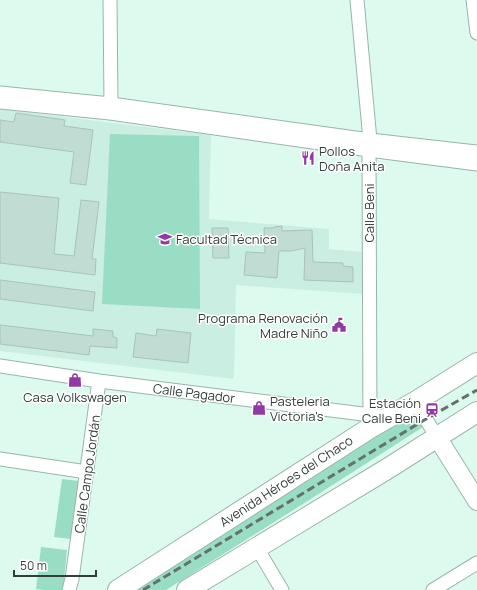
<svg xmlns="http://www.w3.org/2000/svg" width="477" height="590" font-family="Manrope,sans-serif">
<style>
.built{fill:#caeee1}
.green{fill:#9addc5}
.building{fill:#c1ddd3;stroke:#a8c3b9}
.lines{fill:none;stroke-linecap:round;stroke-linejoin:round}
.street-casing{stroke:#9ab5ab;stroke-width:15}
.secondary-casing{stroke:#9ab5ab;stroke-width:20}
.primary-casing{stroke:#9ab5ab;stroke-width:22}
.street{stroke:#fff;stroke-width:13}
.secondary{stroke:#fff;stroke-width:18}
.primary{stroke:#fff;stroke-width:20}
.rail{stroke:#62726c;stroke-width:3;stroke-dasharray:8 4;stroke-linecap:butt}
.labels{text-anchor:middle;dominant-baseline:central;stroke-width:3;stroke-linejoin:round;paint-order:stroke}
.poi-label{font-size:13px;fill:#333e3a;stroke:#fff;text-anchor:start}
.street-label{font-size:13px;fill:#333e3a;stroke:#fff}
</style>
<rect width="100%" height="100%" fill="#ddfaef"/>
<!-- built -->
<path class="built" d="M 0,109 L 211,135 L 209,219 L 329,229 L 329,249 L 363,252 L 363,294 L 236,285 L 234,379 L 0,351 Z"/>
<!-- green -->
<path class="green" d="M 110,134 L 199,136 L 200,309 L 102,304 Z
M 415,411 L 419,415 L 423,427 L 303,504 L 166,590 L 121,590 Z
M 62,479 L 79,481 L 71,539 L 54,537 Z
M 41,547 L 67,550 L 63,590 L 44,590 L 36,589 Z"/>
<!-- building -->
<path class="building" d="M 16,113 L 65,120 L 64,126 L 93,130 L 92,137 L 92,138 L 86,185 L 70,183 L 74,152 L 0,142 L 0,120 L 14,122 Z
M 0,192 L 59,198 L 54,254 L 74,256 L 81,200 L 99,202 L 92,259 L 96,259 L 95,275 L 0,263 Z
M 282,226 L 282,231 L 312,230 L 313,262 L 343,263 L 343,266 L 353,267 L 353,282 L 304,280 L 305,248 L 291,251 L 279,251 L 277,278 L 244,275 L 246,252 L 265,253 L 264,228 L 274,228 L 274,227 Z
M 212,228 L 228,228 L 229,258 L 213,258 Z
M 0,280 L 95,292 L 93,311 L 0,299 Z
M 0,325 L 93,336 L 93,329 L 113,331 L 113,337 L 117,338 L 117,348 L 90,346 L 89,355 L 0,344 Z
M 157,329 L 191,333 L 188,363 L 133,357 L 136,333 L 156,336 Z"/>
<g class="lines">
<defs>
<path id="street" d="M 357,0 L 370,140 L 369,150 L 370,428
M 473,0 L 477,33
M 0,93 L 111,104 L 370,140 L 477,152
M 0,102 L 110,113 L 369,150 L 477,164
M 110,111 L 111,104 L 110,0
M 0,366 L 99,381 L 379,416
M 415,402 L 437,437
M 0,459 L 87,472
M 257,548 L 282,590
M 69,590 L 72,579 L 99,381
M 433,590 L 477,563"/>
<path id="secondary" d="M 437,437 L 477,501"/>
<path id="primary" d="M 118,590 L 370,428 L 415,402 L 477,363
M 187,590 L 387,469 L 477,412"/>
</defs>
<!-- street casing -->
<use href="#street" class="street-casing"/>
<!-- secondary casing -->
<use href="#secondary" class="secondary-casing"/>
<!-- primary casing -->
<use href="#primary" class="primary-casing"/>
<!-- street -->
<use href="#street" class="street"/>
<!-- secondary -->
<use href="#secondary" class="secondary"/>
<!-- primary -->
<use href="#primary" class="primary"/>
<!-- rail -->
<path class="rail" d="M 143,590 L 426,419 L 477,390"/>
</g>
<!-- icons -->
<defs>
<symbol id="restaurant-bare" viewBox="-9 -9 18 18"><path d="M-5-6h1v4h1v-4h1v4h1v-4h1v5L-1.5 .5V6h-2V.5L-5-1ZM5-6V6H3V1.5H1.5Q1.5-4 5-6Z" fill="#9239a5" stroke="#fff" stroke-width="2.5" paint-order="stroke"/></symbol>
<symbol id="university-bare" viewBox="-9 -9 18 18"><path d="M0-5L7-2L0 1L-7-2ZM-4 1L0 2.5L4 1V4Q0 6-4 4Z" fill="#9239a5" stroke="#fff" stroke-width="2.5" paint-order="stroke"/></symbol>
<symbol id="civic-bare" viewBox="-9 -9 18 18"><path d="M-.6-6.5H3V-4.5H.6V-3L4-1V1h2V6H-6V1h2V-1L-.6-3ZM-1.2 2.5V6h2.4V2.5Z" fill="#9239a5" stroke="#fff" stroke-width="2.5" paint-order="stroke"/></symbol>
<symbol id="shop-bare" viewBox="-9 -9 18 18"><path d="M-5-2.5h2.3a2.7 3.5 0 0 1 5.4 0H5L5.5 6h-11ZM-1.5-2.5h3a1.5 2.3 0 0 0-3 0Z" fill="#9239a5" stroke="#fff" stroke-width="2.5" paint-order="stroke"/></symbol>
<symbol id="station-bare" viewBox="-9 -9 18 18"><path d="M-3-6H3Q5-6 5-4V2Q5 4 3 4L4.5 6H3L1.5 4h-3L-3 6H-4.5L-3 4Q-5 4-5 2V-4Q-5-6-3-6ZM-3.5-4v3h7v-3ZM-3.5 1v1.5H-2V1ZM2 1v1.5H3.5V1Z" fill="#9239a5" stroke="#fff" stroke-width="2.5" paint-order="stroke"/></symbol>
</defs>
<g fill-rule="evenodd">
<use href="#restaurant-bare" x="298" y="148" width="20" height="20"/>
<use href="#university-bare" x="155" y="229" width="20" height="20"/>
<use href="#civic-bare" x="329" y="315" width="20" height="20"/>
<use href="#shop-bare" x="65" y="370" width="20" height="20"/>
<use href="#shop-bare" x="249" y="398" width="20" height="20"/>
<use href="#station-bare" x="422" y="400" width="20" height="20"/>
</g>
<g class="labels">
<!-- poi labels -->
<g class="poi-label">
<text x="319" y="151">Pollos<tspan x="319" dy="15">Doña Anita</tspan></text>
<text x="176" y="239">Facultad Técnica</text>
<text x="328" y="318" text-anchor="end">Programa Renovación<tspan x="328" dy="15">Madre Niño</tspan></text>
<text x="75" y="397" text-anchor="middle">Casa Volkswagen</text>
<text x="270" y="401">Pasteleria<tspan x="270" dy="15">Victoria's</tspan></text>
<text x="421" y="403" text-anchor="end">Estación<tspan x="421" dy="15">Calle Beni</tspan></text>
</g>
<!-- street labels -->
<g class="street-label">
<text transform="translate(369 213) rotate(-90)">Calle Beni</text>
<text transform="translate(194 393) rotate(7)">Calle Pagador</text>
<text transform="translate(87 474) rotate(-82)">Calle Campo Jordán</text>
<text transform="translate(286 481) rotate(-33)">Avenida Héroes del Chaco</text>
</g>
</g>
<!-- scale -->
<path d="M14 570v6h82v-6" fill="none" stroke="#333e3a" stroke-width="2"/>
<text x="20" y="570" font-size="12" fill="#333e3a" stroke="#ffffff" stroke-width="3" paint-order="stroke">50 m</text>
</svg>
